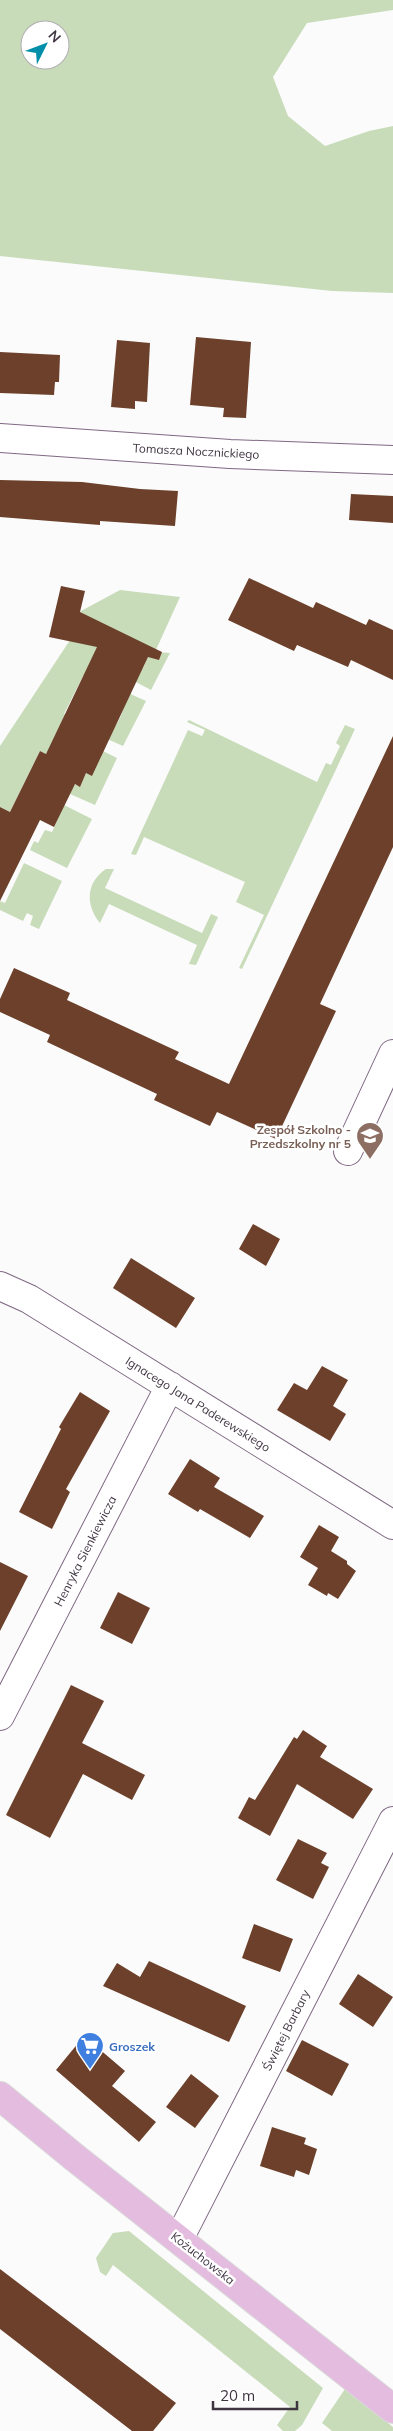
<svg xmlns="http://www.w3.org/2000/svg" width="393" height="2431" font-family="Mulish,sans-serif">
<style>
.green{fill:#c8dcba;fill-rule:evenodd}
.building{fill:#6c402a}
.lines{fill:none;stroke-linecap:round;stroke-linejoin:round}
.minor-casing{stroke:#7f6883;stroke-width:30}
.major-casing{stroke:#d9d7d9;stroke-width:30}
.minor{stroke:#fff;stroke-width:28}
.major{stroke:#e4bcdf;stroke-width:28}
.labels{text-anchor:middle;dominant-baseline:central;stroke-width:5;stroke-linejoin:round;paint-order:stroke}
.street-label{font-size:12px;fill:#3f3541;stroke:#fff}
.education-label{font-size:12px;font-weight:bold;fill:#785e54;stroke:#fff;text-anchor:end}
.shop-label{font-size:12px;font-weight:bold;fill:#366cbe;stroke:#fff;text-anchor:start}
</style>
<rect width="100%" height="100%" fill="#fbfbfb"/>
<!-- green -->
<path class="green" d="M 0,0 L 393,0 L 393,10 L 307,23 L 273,77 L 288,116 L 325,146 L 369,131 L 393,126 L 393,293 L 332,291 L 0,256 ZM 30,30 L 60,30 L 60,60 L 30,60 Z
M 120,590 L 180,597 L 155,652 L 170,653 L 151,690 L 132,680 L 138,666 L 143,668 L 149,654 L 89,678 L 83,676 L 64,714 L 69,716 L 46,754 L 40,751 L 10,812 L 0,807 L 0,746 L 76,631 L 81,611 Z
M 126,692 L 146,701 L 123,746 L 105,738 C 118,726 126,709 126,692 Z
M 189,720 L 317,782 L 326,763 L 331,765 L 340,746 L 336,743 L 345,725 L 355,729 L 242,969 L 239,968 L 264,915 L 236,902 L 245,882 L 144,837 L 136,855 L 131,854 L 188,730 L 202,736 L 205,730 L 187,722 Z
M 99,749 L 117,758 L 95,805 L 70,794 L 74,784 L 80,786 L 86,773 L 92,775 L 100,759 Z
M 64,805 L 92,819 L 67,868 L 30,850 L 34,841 L 38,843 L 45,830 L 52,832 Z
M 24,863 L 62,881 L 39,929 L 30,925 L 33,916 L 27,913 L 23,921 L 0,910 L 0,901 L 5,903 Z
M 106,869 L 114,869 L 105,888 L 202,933 L 211,914 L 218,917 L 196,965 L 189,964 L 197,945 L 109,904 L 100,923 C 85,905 86,882 106,869 Z
M 129,2231 L 323,2388 L 302,2425 L 295,2431 L 283,2431 L 277,2425 L 290,2407 L 113,2265 L 106,2276 L 100,2272 L 96,2258 L 113,2233 Z
M 345,2389 L 393,2427 L 393,2431 L 332,2431 L 322,2423 Z"/>
<!-- building -->
<path class="building" d="M 196,337 L 251,342 L 246,418 L 223,417 L 224,408 L 190,405 Z
M 117,340 L 150,343 L 147,402 L 135,401 L 135,409 L 111,407 Z
M 0,352 L 60,355 L 59,382 L 55,382 L 54,395 L 0,393 Z
M 0,480 L 82,482 L 140,489 L 178,491 L 175,526 L 100,521 L 100,525 L 0,517 Z
M 351,494 L 393,496 L 393,523 L 349,520 Z
M 249,578 L 313,608 L 316,602 L 366,625 L 369,619 L 393,630 L 393,680 L 351,660 L 348,667 L 297,645 L 294,651 L 228,620 Z
M 61,586 L 85,591 L 80,612 L 162,652 L 159,660 L 148,657 L 92,776 L 86,773 L 80,787 L 75,784 L 54,827 L 40,820 L 0,901 L 0,807 L 10,812 L 40,751 L 46,754 L 97,647 L 49,637 Z
M 393,736 L 393,847 L 320,1004 L 336,1011 L 276,1139 L 217,1112 L 210,1126 L 154,1100 L 157,1094 L 47,1042 L 50,1035 L 0,1012 L 0,999 L 14,968 L 70,993 L 67,1000 L 179,1052 L 175,1059 L 229,1084 Z
M 253,1224 L 280,1239 L 266,1266 L 239,1249 Z
M 131,1258 L 195,1298 L 176,1328 L 113,1288 Z
M 322,1366 L 348,1380 L 333,1406 L 346,1414 L 330,1441 L 277,1410 L 294,1383 L 307,1390 Z
M 80,1392 L 110,1411 L 66,1489 L 70,1492 L 52,1529 L 19,1512 L 61,1429 L 59,1427 Z
M 190,1459 L 220,1478 L 214,1487 L 264,1516 L 250,1538 L 200,1509 L 198,1512 L 168,1494 Z
M 319,1525 L 339,1537 L 331,1551 L 347,1561 L 347,1564 L 356,1571 L 338,1599 L 328,1593 L 327,1596 L 308,1585 L 318,1568 L 300,1557 Z
M 0,1562 L 28,1576 L 0,1631 Z
M 118,1592 L 150,1608 L 132,1644 L 100,1628 Z
M 71,1685 L 104,1701 L 82,1743 L 145,1775 L 132,1800 L 83,1774 L 50,1838 L 6,1815 Z
M 303,1730 L 327,1746 L 320,1757 L 373,1789 L 353,1819 L 297,1784 L 270,1836 L 238,1818 L 249,1797 L 255,1800 L 294,1737 L 297,1739 Z
M 298,1839 L 327,1853 L 321,1863 L 329,1867 L 313,1899 L 276,1880 Z
M 254,1924 L 293,1939 L 280,1972 L 242,1958 Z
M 149,1961 L 246,2006 L 229,2042 L 103,1986 L 117,1963 L 140,1977 Z
M 358,1974 L 393,1997 L 373,2027 L 339,2004 Z
M 84,2036 L 125,2071 L 112,2086 L 156,2122 L 139,2142 L 56,2070 Z
M 302,2040 L 349,2064 L 332,2096 L 286,2071 Z
M 191,2074 L 219,2096 L 195,2128 L 166,2107 Z
M 272,2127 L 306,2138 L 304,2144 L 317,2149 L 309,2175 L 296,2170 L 294,2177 L 260,2166 Z
M 0,2269 L 176,2403 L 153,2431 L 132,2431 L 0,2329 Z"/>
<g class="lines">
<defs>
<path id="minor" d="M 0,438 L 230,454 L 393,460
M 348,1151 L 393,1054
M 0,1286 L 29,1299 L 393,1525
M 0,1716 L 170,1386
M 179,2239 L 393,1821"/>
<path id="major" d="M 0,2096 L 74,2157 L 393,2409"/>
</defs>
<!-- minor casing -->
<use href="#minor" class="minor-casing"/>
<!-- major casing -->
<use href="#major" class="major-casing"/>
<!-- minor -->
<use href="#minor" class="minor"/>
<!-- major -->
<use href="#major" class="major"/>
</g>
<!-- icons -->
<defs>
<symbol id="school-pin" viewBox="-11 -11 22 30"><path d="M0 17L-7.5 6A9.5 9.5 0 1 1 7.5 6Z" fill="#8d6e63" stroke="#fff"/><path d="M0-5L7-2L0 1L-7-2ZM-4 1L0 2.5L4 1V4Q0 6-4 4Z" fill="#fff"/></symbol>
<symbol id="supermarket-pin" viewBox="-11 -11 22 30"><path d="M0 17L-7.5 6A9.5 9.5 0 1 1 7.5 6Z" fill="#3f7fe0" stroke="#fff"/><path d="M-6-5.5h2.5l.6 2H6L4.5 2H-2.5L-4.4-4H-6ZM-1.5 3.2a1.3 1.3 0 1 0 .1 0ZM3 3.2a1.3 1.3 0 1 0 .1 0Z" fill="#fff"/></symbol>
</defs>
<g fill-rule="evenodd">
<use href="#school-pin" x="354" y="1120" width="32" height="43"/>
<use href="#supermarket-pin" x="74" y="2030" width="32" height="43"/>
</g>
<g class="labels">
<!-- street labels -->
<g class="street-label">
<text transform="translate(196 451) rotate(3)">Tomasza Nocznickiego</text>
<text transform="translate(198 1404) rotate(32)">Ignacego Jana Paderewskiego</text>
<text transform="translate(85 1551) rotate(-63)">Henryka Sienkiewicza</text>
<text transform="translate(286 2030) rotate(-63)">Świętej Barbary</text>
<text transform="translate(203 2258) rotate(38)">Kożuchowska</text>
</g>
<!-- education labels -->
<g class="education-label">
<text x="351" y="1129">Zespół Szkolno -<tspan x="351" dy="14">Przedszkolny nr 5</tspan></text>
</g>
<!-- shop labels -->
<g class="shop-label">
<text x="109" y="2046">Groszek</text>
</g>
</g>
<!-- north arrow -->
<g transform="translate(45 45) rotate(48)"><circle r="24" fill="#ffffff" stroke="#b2aeb3"/>
<path d="M0-4L9 19L0 12L-9 19Z" fill="#018eab"/>
<text y="-8" font-size="14" font-weight="bold" text-anchor="middle" fill="#3f3541">N</text>
</g>
<!-- scale -->
<path d="M213 2401v8h84v-8" fill="none" stroke="#3f3541" stroke-width="2.5"/>
<text x="220" y="2401" font-size="15" fill="#3f3541" stroke="#ffffff" stroke-width="4" paint-order="stroke">20 m</text>
</svg>
